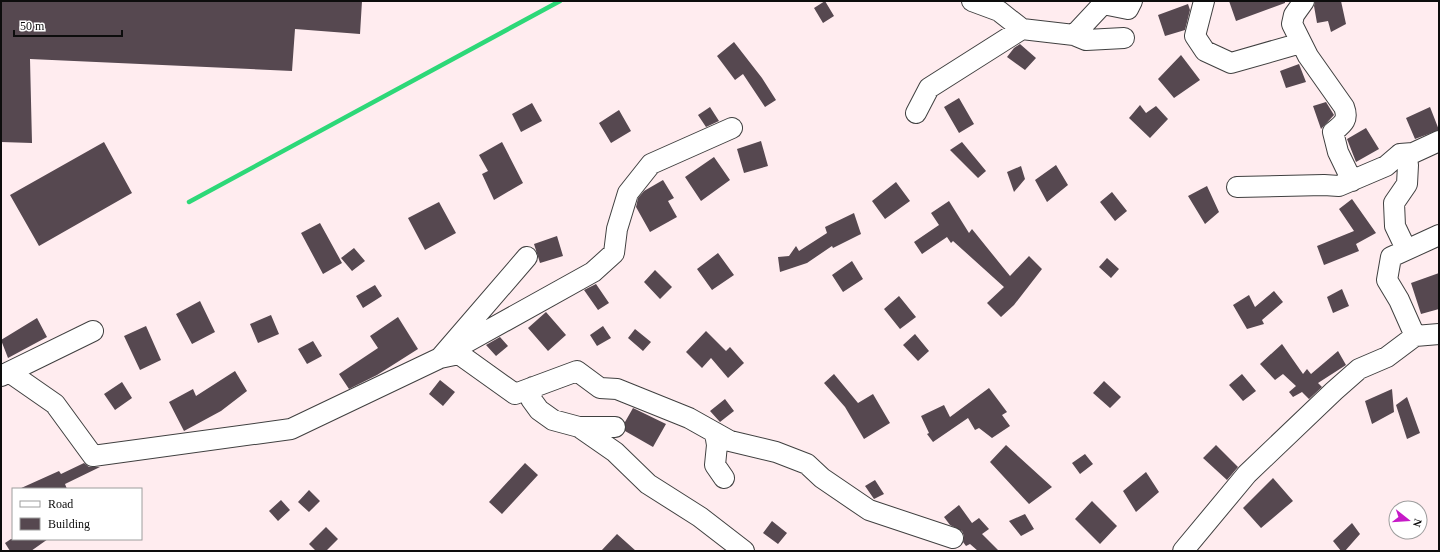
<svg xmlns="http://www.w3.org/2000/svg" width="1440" height="552" font-family="Georgia,serif">
<style>
.lines{fill:none;stroke-linecap:round;stroke-linejoin:round}
.stream{stroke:#2dd878;stroke-width:4.5}
.building{fill:#564850}
.minor-casing{stroke:#404040;stroke-width:22}
.minor{stroke:#fff;stroke-width:20}
</style>
<rect width="100%" height="100%" fill="#ffecef"/>
<g class="lines">
<!-- stream -->
<path class="stream" d="M 189,202 L 560,1"/>
</g>
<!-- building -->
<path class="building" d="M 1,1 L 362,1 L 360,34 L 295,29 L 292,71 L 30,59 L 32,143 L 1,142 Z
M 825,1 L 834,16 L 823,23 L 814,8 Z
M 1229,1 L 1285,1 L 1285,3 L 1236,21 Z
M 1315,1 L 1341,1 L 1346,24 L 1331,32 L 1328,21 L 1317,23 L 1314,6 Z
M 1188,4 L 1190,10 L 1185,30 L 1165,36 L 1158,15 Z
M 734,42 L 762,78 L 776,100 L 765,107 L 743,74 L 735,80 L 717,56 Z
M 1020,44 L 1036,58 L 1025,70 L 1007,57 L 1014,48 Z
M 1181,55 L 1200,80 L 1174,98 L 1158,79 Z
M 1299,64 L 1306,82 L 1286,88 L 1280,71 Z
M 959,98 L 974,124 L 959,133 L 944,107 Z
M 1326,102 L 1334,115 L 1321,129 L 1313,106 Z
M 532,103 L 542,121 L 521,132 L 512,114 Z
M 1140,105 L 1146,113 L 1156,106 L 1168,119 L 1150,138 L 1129,118 Z
M 710,107 L 719,121 L 706,127 L 698,115 Z
M 1430,107 L 1439,130 L 1415,139 L 1406,118 Z
M 619,110 L 631,131 L 611,143 L 599,123 Z
M 1366,128 L 1379,149 L 1356,162 L 1347,139 Z
M 761,141 L 768,166 L 744,173 L 737,149 Z
M 104,142 L 132,193 L 39,246 L 10,195 Z
M 502,142 L 523,183 L 494,200 L 482,174 L 488,171 L 479,155 Z
M 962,142 L 986,171 L 978,178 L 950,150 Z
M 714,157 L 730,180 L 701,201 L 685,177 Z
M 1056,165 L 1068,185 L 1047,202 L 1035,180 Z
M 1021,166 L 1025,179 L 1014,192 L 1007,172 Z
M 663,180 L 674,198 L 668,201 L 677,217 L 650,232 L 636,207 L 638,198 L 644,191 Z
M 896,182 L 910,201 L 885,219 L 872,201 Z
M 1207,186 L 1219,212 L 1205,224 L 1188,196 Z
M 1112,192 L 1127,211 L 1115,221 L 1100,202 Z
M 1352,199 L 1376,233 L 1356,244 L 1359,251 L 1324,265 L 1317,246 L 1354,231 L 1339,209 Z
M 949,201 L 969,233 L 972,229 L 1010,276 L 1029,256 L 1042,269 L 1014,305 L 1001,317 L 987,303 L 1004,287 L 953,241 L 951,243 L 947,237 L 922,254 L 914,242 L 939,225 L 931,213 Z
M 439,202 L 456,233 L 425,250 L 408,218 Z
M 854,213 L 861,234 L 833,248 L 832,246 L 807,263 L 780,272 L 778,257 L 789,256 L 796,246 L 799,251 L 827,233 L 825,227 Z
M 320,223 L 342,263 L 323,274 L 301,233 Z
M 557,236 L 563,256 L 540,263 L 534,244 Z
M 354,248 L 365,261 L 352,271 L 341,258 Z
M 718,253 L 734,275 L 712,290 L 697,269 Z
M 1107,258 L 1119,269 L 1111,278 L 1099,267 Z
M 852,261 L 863,279 L 843,292 L 832,275 Z
M 655,270 L 672,287 L 660,299 L 644,282 Z
M 1439,273 L 1439,309 L 1421,314 L 1411,283 Z
M 596,284 L 609,303 L 598,310 L 584,290 Z
M 375,285 L 382,296 L 363,308 L 356,296 Z
M 1342,289 L 1349,306 L 1333,313 L 1327,297 Z
M 1274,291 L 1283,302 L 1262,320 L 1264,324 L 1247,329 L 1233,305 L 1249,295 L 1255,307 Z
M 899,296 L 916,317 L 900,329 L 884,309 Z
M 200,301 L 215,332 L 192,344 L 176,314 Z
M 546,312 L 566,335 L 548,351 L 528,328 Z
M 271,315 L 279,334 L 258,343 L 250,324 Z
M 398,317 L 418,349 L 377,375 L 349,389 L 339,374 L 378,348 L 370,336 Z
M 37,318 L 47,337 L 8,358 L 1,340 Z
M 146,326 L 161,360 L 140,370 L 124,336 Z
M 603,326 L 611,338 L 597,346 L 590,335 Z
M 635,329 L 651,342 L 643,351 L 628,338 Z
M 706,331 L 726,351 L 730,347 L 744,363 L 728,378 L 711,358 L 702,368 L 686,352 Z
M 915,334 L 929,351 L 918,361 L 903,345 Z
M 500,337 L 508,346 L 496,356 L 486,345 Z
M 313,341 L 322,356 L 307,364 L 298,349 Z
M 1282,344 L 1303,374 L 1307,369 L 1311,374 L 1338,351 L 1346,365 L 1318,383 L 1322,387 L 1309,399 L 1302,392 L 1293,397 L 1289,392 L 1296,386 L 1283,374 L 1275,380 L 1260,364 Z
M 235,371 L 247,391 L 221,411 L 184,431 L 169,402 L 193,389 L 196,396 Z
M 834,374 L 858,403 L 873,394 L 890,423 L 864,439 L 845,407 L 824,383 Z
M 1242,374 L 1256,391 L 1243,401 L 1229,385 Z
M 440,380 L 455,392 L 443,406 L 429,394 Z
M 1104,381 L 1121,397 L 1110,408 L 1093,393 Z
M 122,382 L 132,398 L 115,410 L 104,394 Z
M 989,388 L 1007,412 L 1002,415 L 1010,426 L 992,438 L 979,428 L 975,430 L 968,418 L 933,442 L 927,434 L 929,433 L 921,416 L 944,405 L 950,417 Z
M 1392,389 L 1394,412 L 1372,424 L 1365,401 Z
M 1407,397 L 1420,433 L 1407,439 L 1396,405 Z
M 725,399 L 734,411 L 720,422 L 710,411 Z
M 633,408 L 666,424 L 653,447 L 625,431 L 625,422 Z
M 1006,445 L 1052,487 L 1029,504 L 990,462 Z
M 1216,445 L 1238,467 L 1227,480 L 1203,458 Z
M 1085,454 L 1093,464 L 1080,474 L 1072,463 Z
M 84,463 L 89,467 L 100,467 L 65,484 L 67,489 L 19,489 L 59,471 L 61,474 Z
M 525,463 L 538,475 L 502,514 L 489,502 Z
M 1146,472 L 1159,492 L 1136,512 L 1123,491 Z
M 1273,478 L 1293,501 L 1261,528 L 1243,508 Z
M 875,480 L 884,494 L 874,499 L 865,486 Z
M 309,490 L 320,501 L 309,512 L 298,502 Z
M 281,500 L 290,510 L 278,521 L 269,511 Z
M 1092,501 L 1117,526 L 1100,544 L 1075,519 Z
M 959,505 L 972,523 L 979,518 L 989,529 L 982,534 L 999,551 L 978,551 L 970,544 L 966,546 L 963,542 L 964,536 L 962,531 L 950,525 L 944,517 Z
M 1025,514 L 1034,529 L 1021,536 L 1009,521 Z
M 772,521 L 787,533 L 778,544 L 763,533 Z
M 1352,523 L 1360,534 L 1345,551 L 1341,551 L 1333,541 Z
M 326,527 L 338,539 L 326,551 L 316,551 L 309,544 Z
M 617,534 L 636,551 L 601,551 Z
M 11,539 L 48,539 L 31,551 L 10,551 L 5,543 Z"/>
<g class="lines">
<defs>
<path id="minor" d="M 972,1 L 999,11 L 1022,29 L 1074,35 L 1086,40 L 1124,38
M 1204,1 L 1195,36 L 1205,51 L 1231,63 L 1301,43
M 1304,1 L 1294,15 L 1292,24 L 1308,56 L 1344,107 C 1349,120 1343,124 1333,132 L 1338,152 L 1352,181
M 1074,35 L 1103,4 L 1128,9 L 1132,1
M 916,113 L 929,88 L 1022,29
M 1400,154 L 1413,153 L 1439,141
M 1237,187 L 1324,185 L 1339,186 L 1386,166 L 1400,154 L 1408,165 L 1407,184 L 1394,203 L 1395,226 L 1406,249
M 1415,336 L 1399,300 L 1387,280 L 1391,257 L 1439,235
M 451,351 L 593,272 L 614,253 L 617,229 L 628,193 L 651,164 L 732,128
M 440,358 L 459,354 L 515,394 L 577,371 L 600,388 L 617,389 L 689,418 L 730,441 L 776,452 L 807,464 L 822,478 L 869,510 L 953,538
M 9,372 L 55,404 L 93,456 L 291,429 L 440,358 L 527,257
M 1,376 L 93,331
M 533,387 L 531,399 L 539,410 L 553,420 L 579,427 L 615,452 L 648,484 L 700,517 L 744,551
M 579,427 L 615,427
M 715,433 L 717,445 L 715,465 L 724,478
M 1183,551 L 1247,474 L 1334,391 L 1359,369 L 1387,357 L 1415,336 L 1439,334"/>
</defs>
<!-- minor casing -->
<use href="#minor" class="minor-casing"/>
<!-- minor -->
<use href="#minor" class="minor"/>
</g>
<!-- border -->
<rect width="1440" height="552" fill="none" stroke="#0d0d0d" stroke-width="4"/>
<!-- legend -->
<rect x="12" y="488" width="130" height="52" fill="#ffffff" stroke="#9e9e9e"/>
<rect x="20" y="501" width="20" height="6" fill="#ffffff" stroke="#9e9e9e"/>
<text x="48" y="508" font-size="12" fill="#0d0d0d">Road</text>
<rect x="20" y="518" width="20" height="12" fill="#564850" stroke="#9e9e9e"/>
<text x="48" y="528" font-size="12" fill="#0d0d0d">Building</text>
<!-- north arrow -->
<g transform="translate(1408 520) rotate(107)"><circle r="19" fill="#ffffff" stroke="#9e9e9e"/>
<path d="M0-3L7 15L0 10L-7 15Z" fill="#c61ac7"/>
<text y="-6" font-size="11" font-weight="bold" text-anchor="middle" fill="#0d0d0d">N</text>
</g>
<!-- scale -->
<path d="M14 30v6h108v-6" fill="none" stroke="#0d0d0d" stroke-width="2"/>
<text x="20" y="30" font-size="12" fill="#0d0d0d" stroke="#ffffff" stroke-width="3" paint-order="stroke">50 m</text>
</svg>
